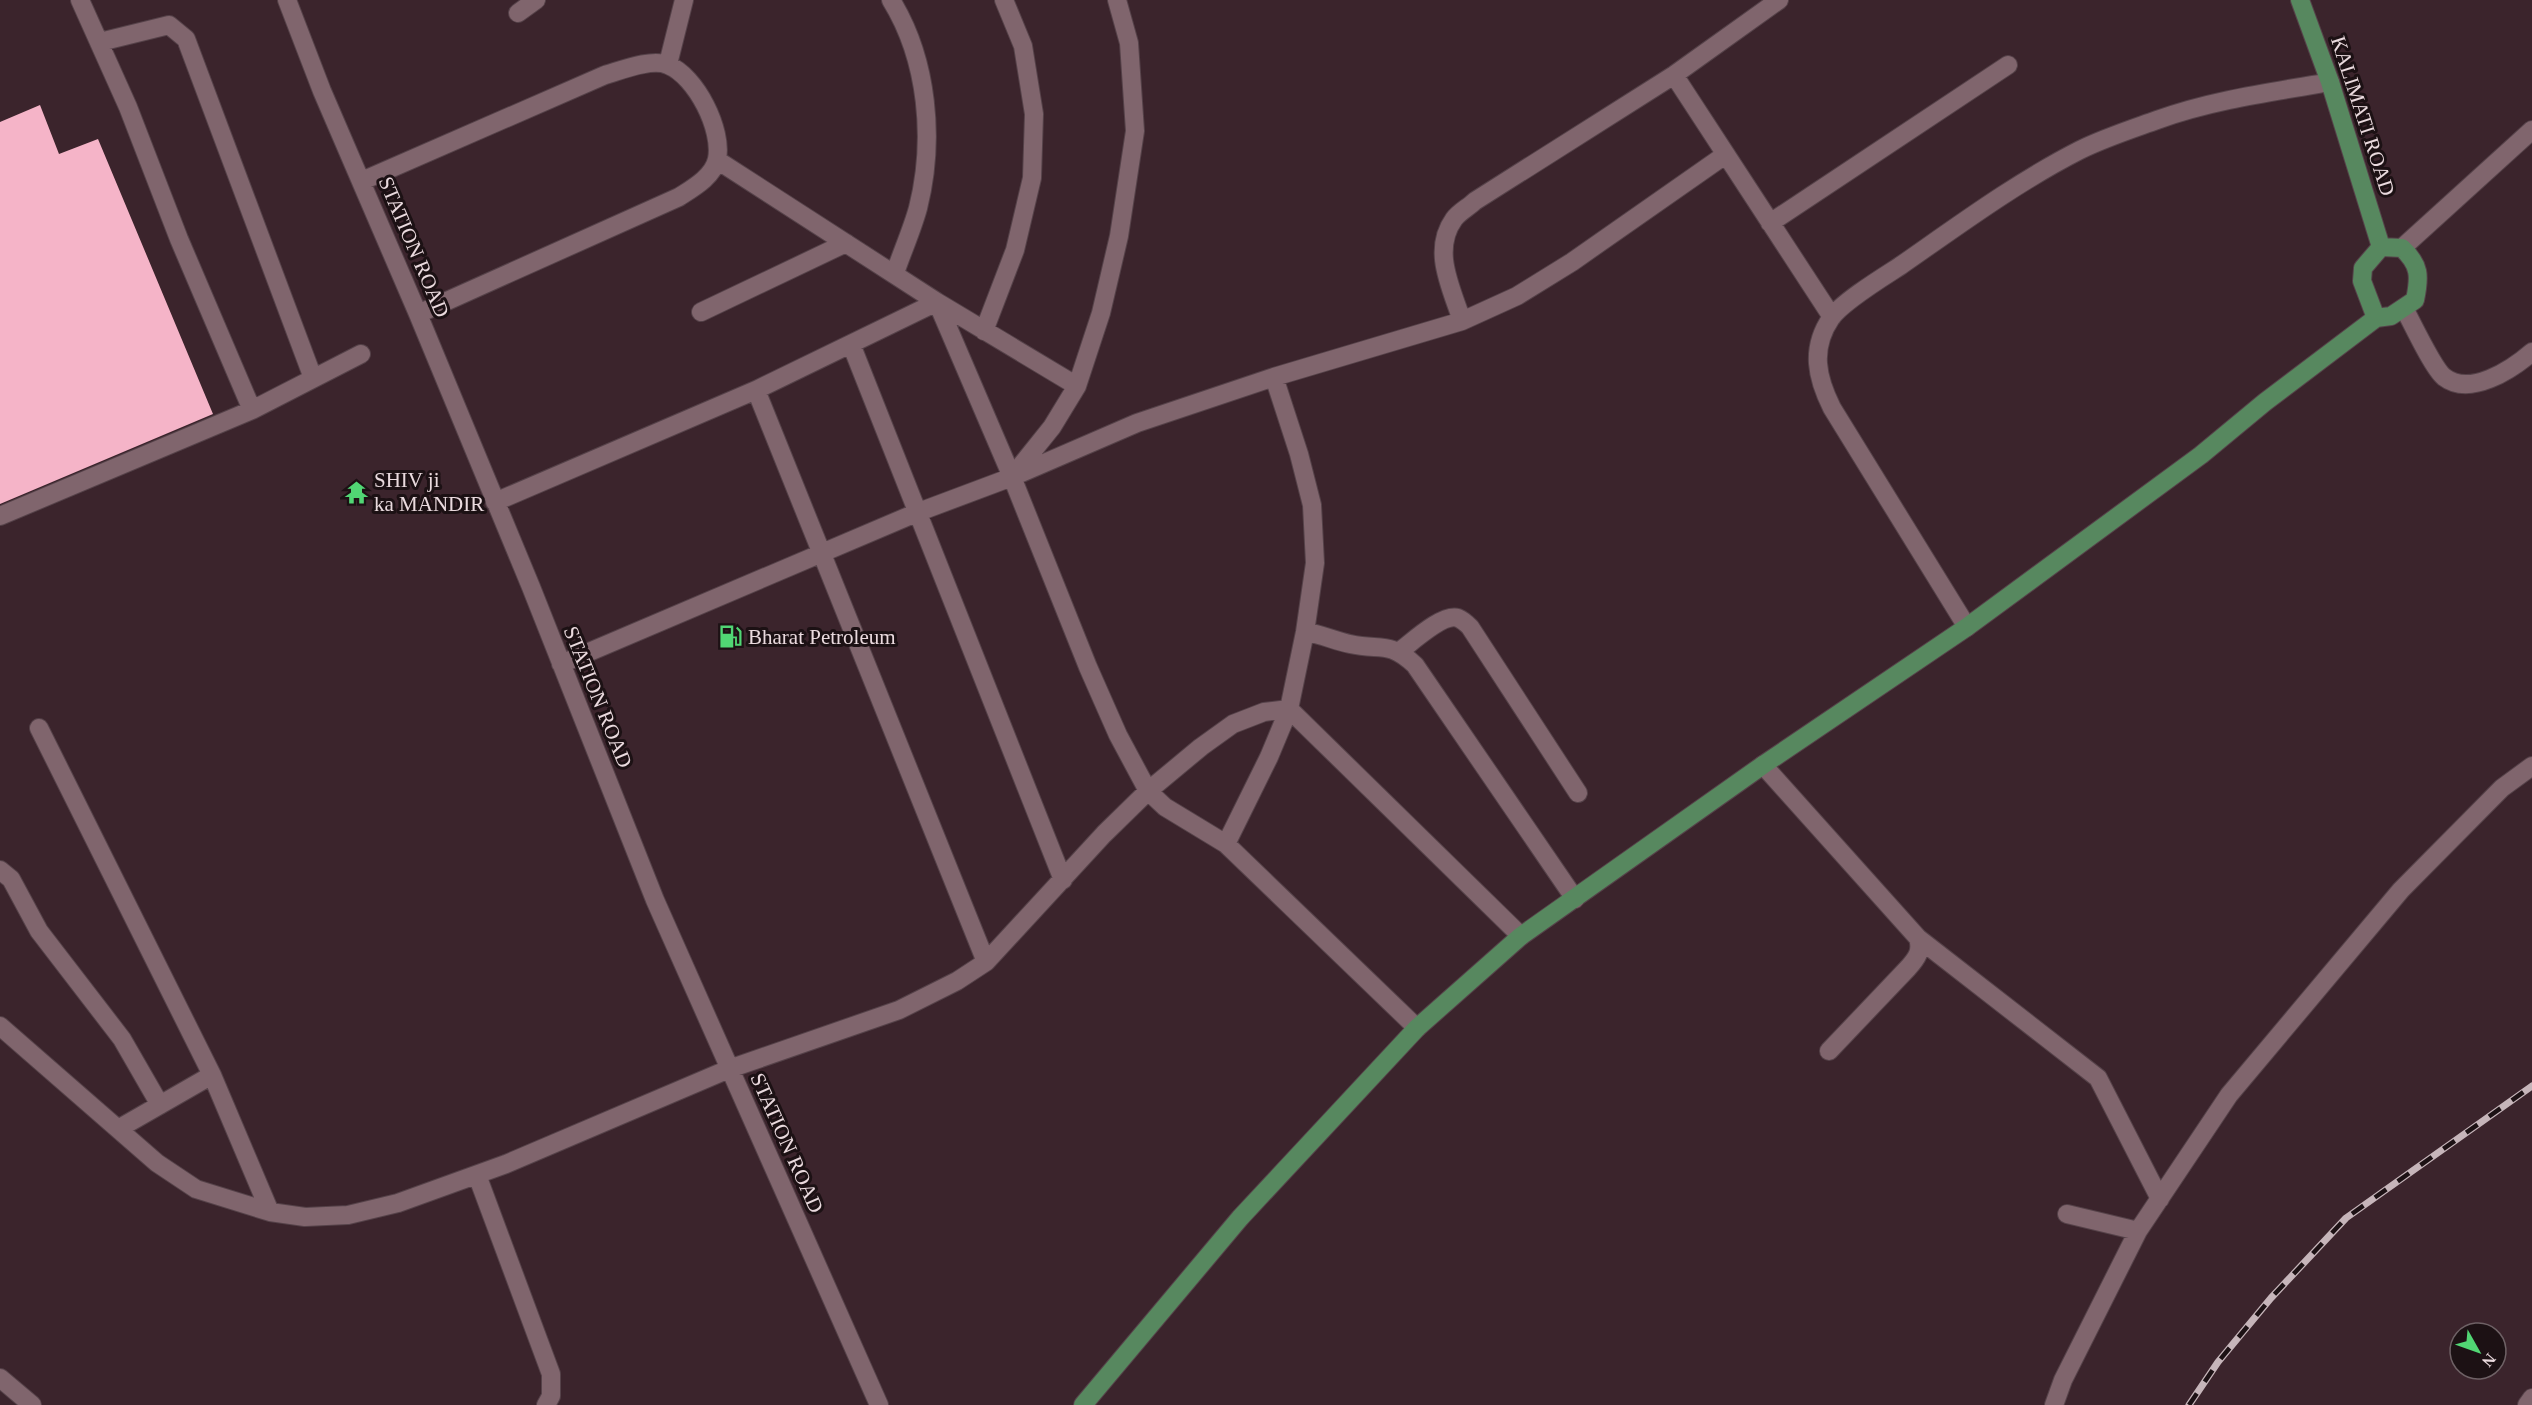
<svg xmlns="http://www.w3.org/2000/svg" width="2532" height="1405" font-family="Georgia,serif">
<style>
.building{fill:#f5b4c8}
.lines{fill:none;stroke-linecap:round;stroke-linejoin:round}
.minor-casing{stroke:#554249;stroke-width:20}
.major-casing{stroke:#554249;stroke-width:20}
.minor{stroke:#80656d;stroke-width:18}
.major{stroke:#57885f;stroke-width:18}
.rail-casing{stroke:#c6b5ba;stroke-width:7}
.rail{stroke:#1c1114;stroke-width:4.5;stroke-dasharray:14;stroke-linecap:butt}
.labels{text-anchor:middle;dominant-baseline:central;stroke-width:6;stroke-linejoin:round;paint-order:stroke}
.street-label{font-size:21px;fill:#eadade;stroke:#1c1114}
.poi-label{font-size:21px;fill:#eadade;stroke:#1c1114;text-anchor:start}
</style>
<rect width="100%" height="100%" fill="#3b242c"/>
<!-- building -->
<path class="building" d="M 40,105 L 59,154 L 98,139 L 213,414 L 0,504 L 0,122 Z"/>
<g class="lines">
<defs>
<path id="minor" d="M 80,0 L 128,107 L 179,239 L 252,410
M 287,0 L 322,91 L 418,314 L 531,587 L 655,900 L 879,1405
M 891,0 C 928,60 935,140 918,208 C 912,230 902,252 895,273
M 518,13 L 536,0
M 100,42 L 169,25 L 186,39 L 313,378
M 668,64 L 684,0
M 1674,75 L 1832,317
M 717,160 L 937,302 L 1077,386
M 362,181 L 605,75 C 622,70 652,58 668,65 C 696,76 723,130 717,159 C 713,177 693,188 679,197 L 418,314
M 1770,223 L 2008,65
M 2402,248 L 2532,130
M 2404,308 C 2412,323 2433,368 2444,377 C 2470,397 2511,370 2532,352
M 701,312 L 846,243
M 1462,321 C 1452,289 1431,251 1454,219 C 1459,212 1469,207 1475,201 L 1674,75 L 1779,0
M 984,331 L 1015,250 L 1032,178 L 1034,114 L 1023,46 L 1004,0
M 851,344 L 1063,880
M 756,390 L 986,962
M 1015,473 L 1052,427 L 1077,386 L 1101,313 L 1119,236 L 1135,131 L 1129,43 L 1117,0
M 495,502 L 756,390 L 937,302 L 1012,477 L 1088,667 L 1118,735 L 1148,791 L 1165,807 L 1226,844 L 1417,1028
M 0,516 L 252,410 L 361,354
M 1967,627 L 1832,408 C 1817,378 1810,349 1831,318 C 1842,302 1883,277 1900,266 C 1959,225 2017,182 2080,150 C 2104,138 2132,129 2157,120 C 2212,100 2272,92 2330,82
M 1305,632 C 1321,634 1335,641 1350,644 C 1381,651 1388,640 1415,665 L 1575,899
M 1400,651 C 1412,642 1443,613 1458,618 C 1463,620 1467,624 1470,627 L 1578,793
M 561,664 L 916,513 L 1012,477 L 1137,423 L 1274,377 L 1462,321 L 1517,296 L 1572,262 L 1725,155
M 39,728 L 212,1075 L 270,1212
M 1763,765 L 1918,938 C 1922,951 1917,958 1908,968 L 1829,1051
M 1226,844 L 1269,757 L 1289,709 L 1305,632 L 1315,563 L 1312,505 L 1299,454 L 1274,377
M 0,870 L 11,879 L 39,931 L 122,1039 L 160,1105
M 1918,938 L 2098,1078 L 2160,1199
M 0,1026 L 157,1163 L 196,1189 L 270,1212 L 305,1217 L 348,1215 L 398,1203 L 506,1164 L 729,1069 L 899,1010 L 957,981 L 986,962 L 1104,834 L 1148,791 L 1201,747 L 1233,724 L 1264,712 L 1289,709 L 1521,936
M 118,1129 L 212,1075
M 477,1175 L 551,1374 L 551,1396 L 546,1405
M 2067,1214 L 2138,1231
M 0,1378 L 32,1405
M 2054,1405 L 2063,1380 L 2138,1231 L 2229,1095 L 2401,890 L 2502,788 L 2532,766
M 2527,1405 L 2532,1398"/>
<path id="major" d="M 2300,0 L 2330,82 L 2381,247
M 2381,247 L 2402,248 C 2420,265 2420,276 2415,300 L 2391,316 L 2376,318 L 2362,281 L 2363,268 Z
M 1083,1405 L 1240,1218 L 1417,1028 L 1521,936 L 1763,765 L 1967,627 L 2201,455 L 2265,402 L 2376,318"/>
</defs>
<!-- minor casing -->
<use href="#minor" class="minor-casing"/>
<!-- major casing -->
<use href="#major" class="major-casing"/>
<!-- minor -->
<use href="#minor" class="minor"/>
<!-- major -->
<use href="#major" class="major"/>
<defs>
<path id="rail" d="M 2189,1405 L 2218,1362 L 2271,1298 L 2346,1218 L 2532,1086"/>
</defs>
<!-- rail casing -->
<use href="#rail" class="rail-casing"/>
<!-- rail -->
<use href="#rail" class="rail"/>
</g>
<!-- icons -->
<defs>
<symbol id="temple-bare" viewBox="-9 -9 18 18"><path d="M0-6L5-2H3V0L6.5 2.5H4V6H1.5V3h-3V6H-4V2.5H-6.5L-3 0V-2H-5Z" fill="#51d674" stroke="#1c1114" stroke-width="2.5" paint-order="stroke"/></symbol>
<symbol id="fuel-bare" viewBox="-9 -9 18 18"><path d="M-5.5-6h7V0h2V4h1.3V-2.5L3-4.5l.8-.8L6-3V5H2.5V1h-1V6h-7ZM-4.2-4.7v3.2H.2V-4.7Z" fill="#51d674" stroke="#1c1114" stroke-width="2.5" paint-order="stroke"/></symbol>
</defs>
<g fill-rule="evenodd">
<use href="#temple-bare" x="340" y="476" width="33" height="33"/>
<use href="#fuel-bare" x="714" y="620" width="33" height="33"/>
</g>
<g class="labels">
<!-- street labels -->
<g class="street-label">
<text transform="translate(2363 116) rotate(72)">KALIMATI ROAD</text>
<text transform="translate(414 247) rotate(67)">STATION ROAD</text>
<text transform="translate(598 697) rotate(68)">STATION ROAD</text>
<text transform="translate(787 1143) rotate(66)">STATION ROAD</text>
</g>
<!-- poi labels -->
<g class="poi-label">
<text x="374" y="480">SHIV ji<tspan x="374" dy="24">ka MANDIR</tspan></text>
<text x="748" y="637">Bharat Petroleum</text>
</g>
</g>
<!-- north arrow -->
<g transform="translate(2478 1351) rotate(130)"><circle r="28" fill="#1c1114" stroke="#6e6165" stroke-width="1.5"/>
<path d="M0-4.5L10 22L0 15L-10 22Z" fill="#51d674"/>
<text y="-9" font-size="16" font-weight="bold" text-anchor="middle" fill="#eadade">N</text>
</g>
</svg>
